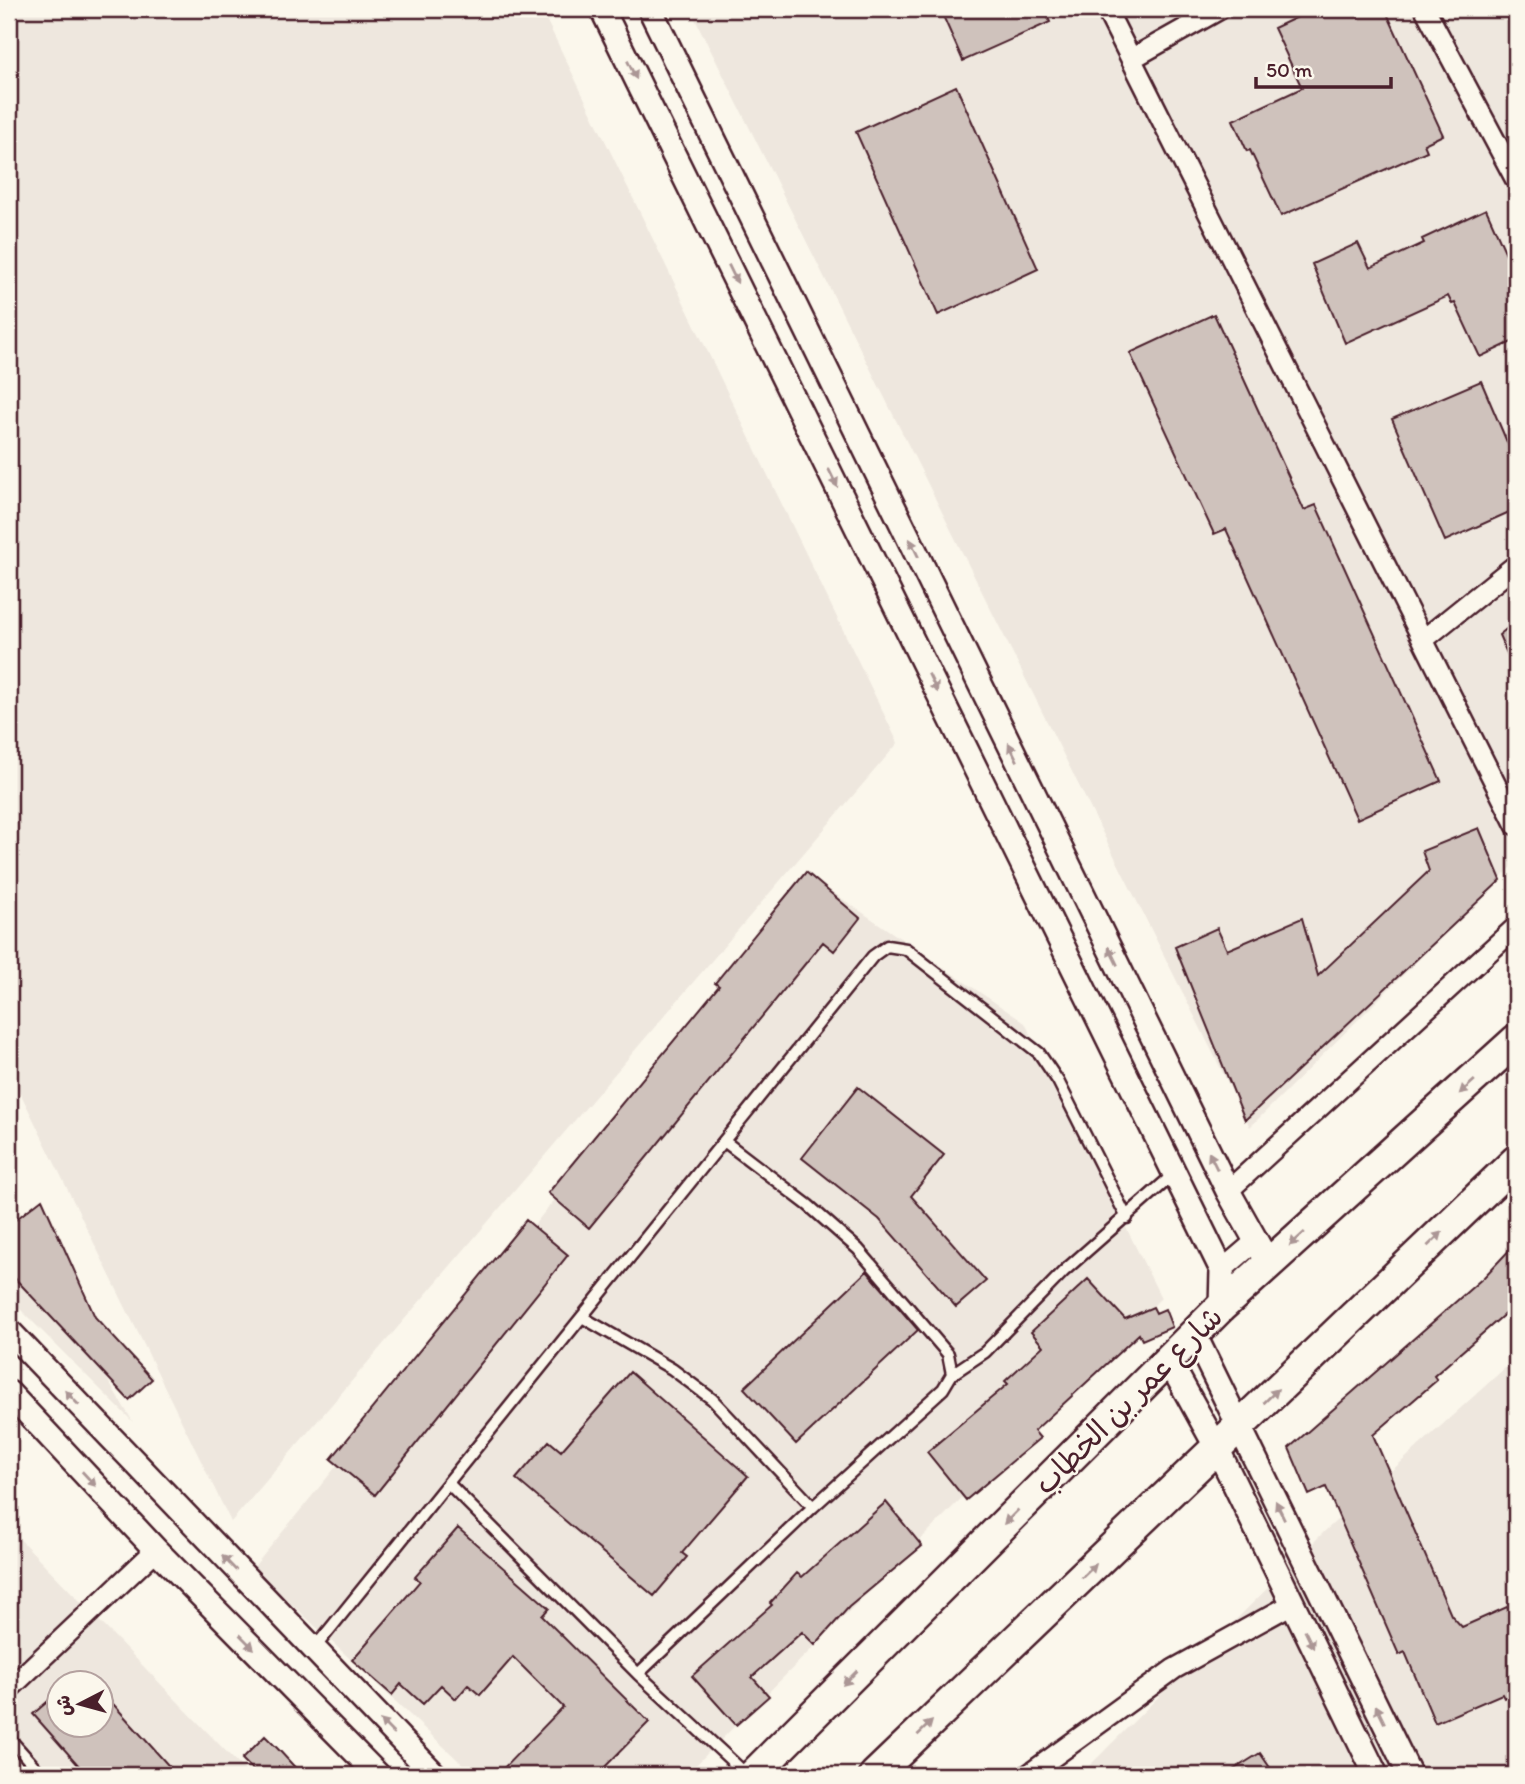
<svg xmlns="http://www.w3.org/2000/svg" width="1525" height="1784" font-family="Itim,'Playpen Sans Arabic',sans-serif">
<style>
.built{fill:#eee7de;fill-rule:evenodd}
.building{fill:#cfc2bc;stroke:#4a1f2b;stroke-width:2}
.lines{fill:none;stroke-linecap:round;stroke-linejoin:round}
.service-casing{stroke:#4a1f2b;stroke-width:15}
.minor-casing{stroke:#4a1f2b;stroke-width:24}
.tertiary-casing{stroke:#4a1f2b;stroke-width:28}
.primary-casing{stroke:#4a1f2b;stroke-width:35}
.service{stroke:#fbf7ec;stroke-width:10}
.minor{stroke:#fbf7ec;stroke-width:19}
.tertiary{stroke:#fbf7ec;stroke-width:23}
.primary{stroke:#fbf7ec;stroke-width:30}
.oneway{fill:#ab9695}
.labels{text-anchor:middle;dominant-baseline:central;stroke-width:5;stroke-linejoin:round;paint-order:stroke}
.street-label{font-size:30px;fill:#4a1f2b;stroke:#fbf7ec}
</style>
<rect width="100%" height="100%" fill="#fbf7ec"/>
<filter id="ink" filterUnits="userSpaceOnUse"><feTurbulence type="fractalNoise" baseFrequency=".0143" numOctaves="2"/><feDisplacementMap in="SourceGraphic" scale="14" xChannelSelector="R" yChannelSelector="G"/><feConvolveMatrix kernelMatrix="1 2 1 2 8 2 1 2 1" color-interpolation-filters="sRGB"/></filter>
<g filter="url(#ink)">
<!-- built -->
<path class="built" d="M 9,9 L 541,9 L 898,743 L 231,1522 L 9,1070 Z
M 690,9 L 1516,9 L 1516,863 L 1250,1127 Z
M 816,881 L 1025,1023 L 1161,1298 L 686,1775 L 474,1775 L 253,1568 Z
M 9,1217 L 133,1422 L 9,1298 Z
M 1516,1358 L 1516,1775 L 1080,1775 L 1325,1531 Z
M 9,1528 L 249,1775 L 9,1775 ZM 60,1682 L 102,1682 L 102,1724 L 60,1724 Z"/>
<!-- building -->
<path class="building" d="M 940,9 L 1044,9 L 1050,22 L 963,61 Z
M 1301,9 L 1385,9 L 1443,135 L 1424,144 L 1427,151 L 1281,216 L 1250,150 L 1247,151 L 1233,120 L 1302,88 L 1274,28 L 1304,14 Z
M 956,86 L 1038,269 L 938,315 L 856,132 Z
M 1486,209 L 1516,276 L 1516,340 L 1480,357 L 1455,303 L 1452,304 L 1448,296 L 1345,343 L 1312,264 L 1358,243 L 1370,268 L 1424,243 L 1422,239 Z
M 1214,314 L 1304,510 L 1316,505 L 1441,781 L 1357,819 L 1226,529 L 1214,534 L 1130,353 Z
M 1481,381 L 1516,463 L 1516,509 L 1445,541 L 1392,419 Z
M 1516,621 L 1516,674 L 1499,635 Z
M 1479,828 L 1501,880 L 1245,1120 L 1175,947 L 1217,928 L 1227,950 L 1302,918 L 1318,976 L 1429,871 L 1422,851 Z
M 806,872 L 860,918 L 834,951 L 823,942 L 589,1228 L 548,1193 L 719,986 L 715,983 Z
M 858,1087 L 944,1155 L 911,1196 L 986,1281 L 956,1307 L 879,1219 L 802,1158 Z
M 42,1199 L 95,1317 L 152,1379 L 129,1400 L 9,1272 L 9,1225 Z
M 526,1220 L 568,1255 L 375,1495 L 331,1459 Z
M 1516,1243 L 1516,1304 L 1434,1376 L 1437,1380 L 1373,1435 L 1451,1615 L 1462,1627 L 1516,1603 L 1516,1692 L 1504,1698 L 1502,1694 L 1435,1723 L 1405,1652 L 1399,1655 L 1326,1487 L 1309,1495 L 1289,1448 L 1484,1277 Z
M 867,1271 L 918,1330 L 796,1444 L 744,1388 Z
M 1088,1279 L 1125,1319 L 1153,1307 L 1156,1313 L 1165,1309 L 1172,1327 L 1142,1340 L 1139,1334 L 1034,1431 L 1040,1438 L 966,1500 L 927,1452 L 1008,1384 L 1005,1381 L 1043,1346 L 1031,1332 Z
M 630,1372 L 748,1476 L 682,1553 L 687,1557 L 654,1596 L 516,1479 L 549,1441 L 561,1451 Z
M 886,1502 L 922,1546 L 849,1607 L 815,1645 L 802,1632 L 752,1677 L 769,1696 L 736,1725 L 692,1676 L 772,1605 L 770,1603 L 797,1573 L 802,1577 Z
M 458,1528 L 549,1608 L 542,1616 L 649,1722 L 597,1775 L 497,1775 L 563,1707 L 513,1657 L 480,1695 L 468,1685 L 456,1699 L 441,1685 L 423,1704 L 401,1684 L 392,1695 L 352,1660 L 420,1581 L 415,1577 Z
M 102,1690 L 114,1705 L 177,1775 L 87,1775 L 33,1714 L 60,1691 L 60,1725 L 102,1725 Z
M 265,1736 L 278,1749 L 302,1775 L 258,1775 L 242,1759 Z
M 1260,1753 L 1275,1775 L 1225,1775 Z"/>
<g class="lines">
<defs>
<path id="service" d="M 582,1317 L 672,1369 L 712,1399 L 813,1507
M 952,1374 L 985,1352 L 1064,1271 L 1174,1174
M 448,1483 L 638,1674 L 747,1775
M 313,1650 L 873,956 L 887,946 L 906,949 L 1039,1053 L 1058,1081 L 1127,1218
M 638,1674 L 813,1507 L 943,1389 L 952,1374 L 948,1354 L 858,1249 L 808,1205 L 724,1141
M 9,1738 L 42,1775"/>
<path id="minor" d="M 1106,9 L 1516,825
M 1425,9 L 1516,180
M 1131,59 L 1220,9
M 1423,640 L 1516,565
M 1228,1191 L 1516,927
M 1222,1270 L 1257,1240
M 9,1689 L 156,1550
M 1028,1775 L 1174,1669 L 1292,1604"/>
<path id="tertiary" d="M 602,9 L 1222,1270 L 1221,1307
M 650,9 L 1228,1191 L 1269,1264
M 9,1331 L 435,1775
M 1194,1334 L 1410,1775
M 1168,1359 L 1217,1448 L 1376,1775
M 9,1393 L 156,1550 L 378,1775"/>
<path id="primary" d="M 753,1775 L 1221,1307 L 1516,1040
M 875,1775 L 1516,1161"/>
</defs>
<!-- service casing -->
<use href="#service" class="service-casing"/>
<!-- minor casing -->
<use href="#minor" class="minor-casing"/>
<!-- tertiary casing -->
<use href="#tertiary" class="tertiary-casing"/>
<!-- primary casing -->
<use href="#primary" class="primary-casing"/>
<!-- service -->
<use href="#service" class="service"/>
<!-- minor -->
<use href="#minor" class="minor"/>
<!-- tertiary -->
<use href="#tertiary" class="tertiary"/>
<!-- primary -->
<use href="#primary" class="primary"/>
</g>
<!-- one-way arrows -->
<defs><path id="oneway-solid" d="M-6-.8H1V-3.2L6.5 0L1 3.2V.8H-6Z" transform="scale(1.75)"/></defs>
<g class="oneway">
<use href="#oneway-solid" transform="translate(632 70) rotate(64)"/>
<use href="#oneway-solid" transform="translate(733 274) rotate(64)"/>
<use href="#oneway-solid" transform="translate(833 478) rotate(64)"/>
<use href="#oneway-solid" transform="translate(914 548) rotate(-116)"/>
<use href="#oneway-solid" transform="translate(933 683) rotate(64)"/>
<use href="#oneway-solid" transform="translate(1013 752) rotate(-116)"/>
<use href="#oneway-solid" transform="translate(1113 956) rotate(-116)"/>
<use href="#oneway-solid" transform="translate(1467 1087) rotate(138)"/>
<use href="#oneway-solid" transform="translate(1213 1161) rotate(-116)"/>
<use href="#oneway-solid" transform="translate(1297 1239) rotate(138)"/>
<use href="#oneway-solid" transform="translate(1435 1239) rotate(-44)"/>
<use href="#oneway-solid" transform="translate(1271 1396) rotate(-44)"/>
<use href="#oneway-solid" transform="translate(72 1398) rotate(-134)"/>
<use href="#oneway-solid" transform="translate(89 1479) rotate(47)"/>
<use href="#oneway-solid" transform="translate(1280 1510) rotate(-116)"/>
<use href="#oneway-solid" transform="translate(1011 1517) rotate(135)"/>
<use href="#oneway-solid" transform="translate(229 1563) rotate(-134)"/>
<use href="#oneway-solid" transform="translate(1089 1571) rotate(-44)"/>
<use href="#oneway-solid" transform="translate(1309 1639) rotate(64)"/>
<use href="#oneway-solid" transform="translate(247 1642) rotate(45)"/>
<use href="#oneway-solid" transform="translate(850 1678) rotate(135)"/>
<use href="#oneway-solid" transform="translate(1380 1714) rotate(-116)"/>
<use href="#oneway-solid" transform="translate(387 1727) rotate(-135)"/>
<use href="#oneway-solid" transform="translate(925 1728) rotate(-44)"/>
</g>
</g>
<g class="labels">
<!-- street labels -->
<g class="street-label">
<text transform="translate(1128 1400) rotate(-45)">شارع عمر بن الخطاب</text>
</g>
</g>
<!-- margin -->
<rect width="1525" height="1784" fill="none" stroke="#fbf7ec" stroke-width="35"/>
<rect x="18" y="18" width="1490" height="1749" fill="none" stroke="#4a1f2b" stroke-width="2.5" filter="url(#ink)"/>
<!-- north arrow -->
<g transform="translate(80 1704) rotate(264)"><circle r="33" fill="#fbf7ec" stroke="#b4a19f" stroke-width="2"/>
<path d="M0-5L12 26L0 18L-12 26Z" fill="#4a1f2b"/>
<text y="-10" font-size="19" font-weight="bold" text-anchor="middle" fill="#4a1f2b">ش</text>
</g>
<!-- scale -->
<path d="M1256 77v10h135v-10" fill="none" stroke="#4a1f2b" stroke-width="3.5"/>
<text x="1266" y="77" font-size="21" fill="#4a1f2b" stroke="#fbf7ec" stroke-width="5" paint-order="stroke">50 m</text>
</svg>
